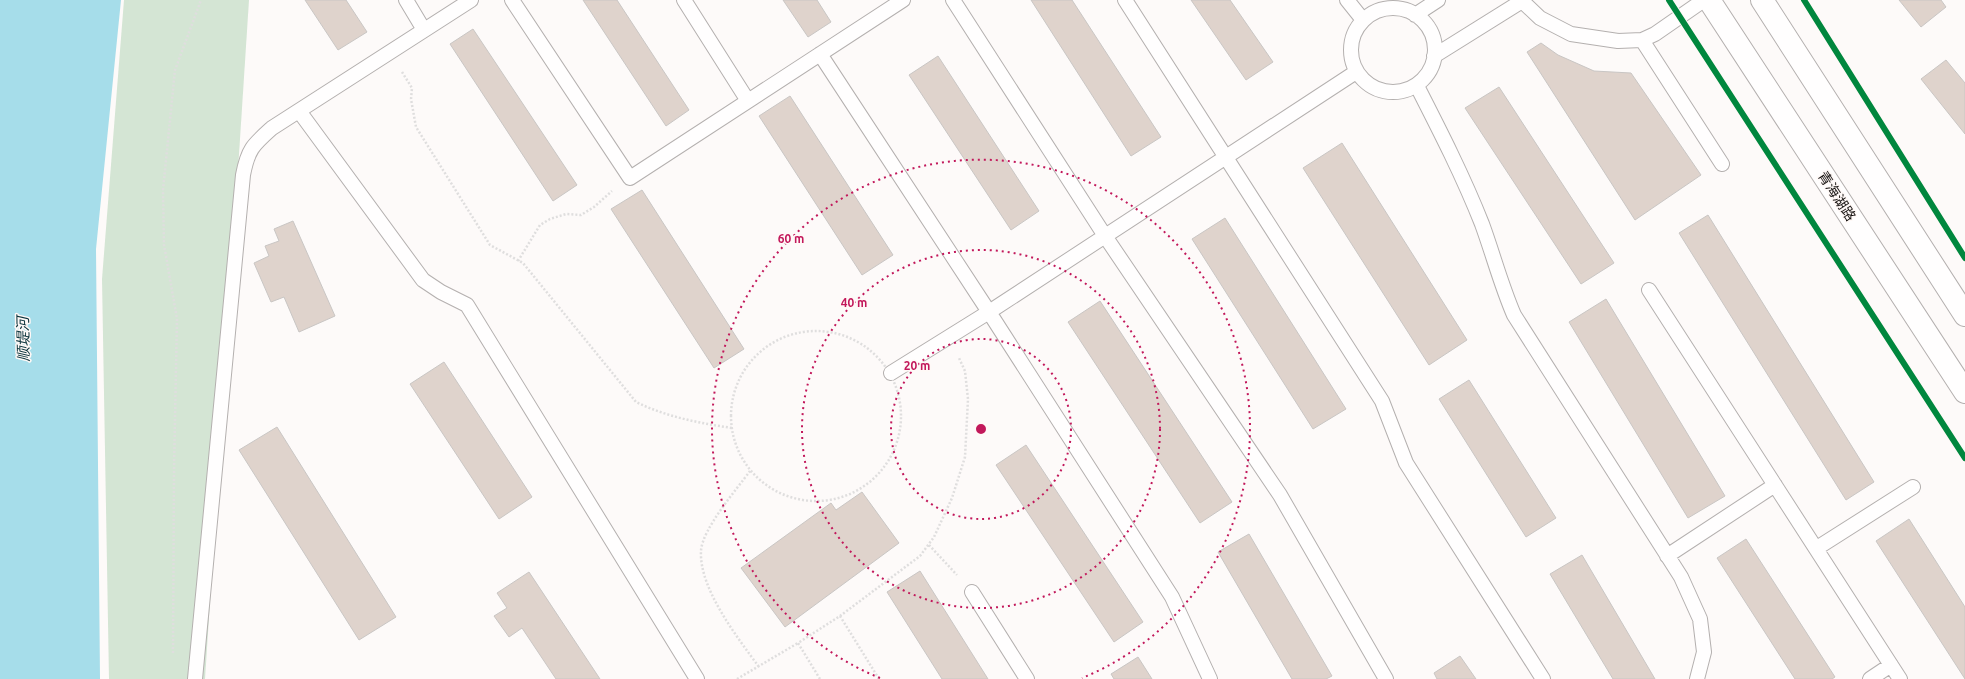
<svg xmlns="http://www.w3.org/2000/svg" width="1965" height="679" font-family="Ubuntu,'Noto Sans SC',sans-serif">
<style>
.green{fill:#d4e5d4}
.water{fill:#a6ddea}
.building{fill:#dfd3cc;stroke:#c9c6c4}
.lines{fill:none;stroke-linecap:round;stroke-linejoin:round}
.service-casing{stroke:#b4b0af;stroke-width:16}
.secondary-casing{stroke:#b4b0af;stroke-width:24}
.path{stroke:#dfdede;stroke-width:2.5;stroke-dasharray:2 2;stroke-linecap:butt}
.service{stroke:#fffefe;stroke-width:14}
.secondary{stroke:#fffefe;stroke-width:22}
.cycleway-casing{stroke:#fff9f7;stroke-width:8}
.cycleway{stroke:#00873e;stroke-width:6}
.ring{fill:none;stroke:#c2185b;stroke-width:2;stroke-dasharray:2 4}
.labels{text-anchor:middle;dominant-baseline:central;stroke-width:3;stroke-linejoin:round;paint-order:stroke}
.street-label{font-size:14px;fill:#181412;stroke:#fff9f7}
.water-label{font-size:15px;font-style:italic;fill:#0c343c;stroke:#fff9f7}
.centre{fill:#c2185b;stroke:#fff9f7;stroke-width:2}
.ring-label{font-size:12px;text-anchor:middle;font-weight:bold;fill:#c2185b;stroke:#fff9f7;stroke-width:3;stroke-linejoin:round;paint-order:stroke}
</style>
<rect width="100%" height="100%" fill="#fdfaf9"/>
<!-- green -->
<path class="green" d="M 124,0 L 249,0 L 205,679 L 109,679 L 102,279 Z"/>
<!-- water -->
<path class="water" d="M 0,0 L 121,0 L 96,249 L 100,679 L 0,679 Z"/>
<!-- building -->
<path class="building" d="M 305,0 L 346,0 L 367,32 L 338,50 Z
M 583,0 L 617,0 L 689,110 L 666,126 Z
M 783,0 L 817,0 L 831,22 L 808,37 Z
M 1031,0 L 1072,0 L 1161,137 L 1131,156 Z
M 1191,0 L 1230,0 L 1273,62 L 1246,80 Z
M 1899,0 L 1941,0 L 1946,7 L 1921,27 Z
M 473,29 L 577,185 L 553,201 L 450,44 Z
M 1541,43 L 1558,55 L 1594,71 L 1631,73 L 1701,175 L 1635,220 L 1527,52 Z
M 938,56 L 1039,211 L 1011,230 L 909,75 Z
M 1946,60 L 1965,83 L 1965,134 L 1921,79 Z
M 1499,87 L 1614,263 L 1581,284 L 1465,108 Z
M 790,96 L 893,255 L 862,275 L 759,116 Z
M 1342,143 L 1467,340 L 1429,365 L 1303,168 Z
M 642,190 L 744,349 L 714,368 L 611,209 Z
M 1708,215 L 1874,482 L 1846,500 L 1679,233 Z
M 1225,218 L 1346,409 L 1313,429 L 1192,239 Z
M 293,221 L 335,316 L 299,332 L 284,297 L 271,302 L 254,263 L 269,256 L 265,246 L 279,241 L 274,229 Z
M 1606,299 L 1725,496 L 1688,518 L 1569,322 Z
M 1100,301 L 1232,502 L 1200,523 L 1068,322 Z
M 444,362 L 532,497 L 499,519 L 410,384 Z
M 1469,380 L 1556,518 L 1526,537 L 1439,399 Z
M 277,427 L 396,617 L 359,640 L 239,450 Z
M 1026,445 L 1143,622 L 1114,642 L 996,465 Z
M 862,492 L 899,543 L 785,627 L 741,568 L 831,503 L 836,510 Z
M 1909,519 L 1965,607 L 1965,679 L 1876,541 Z
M 1249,534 L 1332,676 L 1326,679 L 1292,679 L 1218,552 Z
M 1746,539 L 1835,677 L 1832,679 L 1795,679 L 1717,558 Z
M 1582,555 L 1655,679 L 1613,679 L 1550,574 Z
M 920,571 L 988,679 L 942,679 L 887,592 Z
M 529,572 L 600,679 L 556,679 L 522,628 L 509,637 L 494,616 L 507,608 L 497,593 Z
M 1460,656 L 1476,679 L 1437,679 L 1434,673 Z
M 1138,657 L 1152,679 L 1114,679 L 1111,674 Z"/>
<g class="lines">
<defs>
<path id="service" d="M 406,0 L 424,30
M 512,0 L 630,178 L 903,0
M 684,0 L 748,101
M 953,0 L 1105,236 L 1280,495 L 1386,679
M 1125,0 L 1382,401 L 1406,463 L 1543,679
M 1347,0 L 1363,20
M 1521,0 L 1540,18 L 1571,34 L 1618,41 L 1642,40 L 1655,34 L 1704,0
M1351 50a42 42 0 1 1 84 0a42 42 0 1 1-84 0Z
M 1415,15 L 1438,0
M 1642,40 L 1722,164
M 820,54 L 989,312 L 1172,597 L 1210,679
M 1434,56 L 1522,1
M 1417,86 C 1440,131 1463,176 1482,224 C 1493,254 1501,285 1514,315 L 1681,577 L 1700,619 L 1704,652 L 1697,679
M 299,111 L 423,280 L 441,292 L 467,305 L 697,679
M 1649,290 L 1900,679
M 891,373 L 989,312 L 1356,72
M 1817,548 L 1913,487
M 1667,556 L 1775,485
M 972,592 L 1027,679
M 195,679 L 243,175 C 248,149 253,145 272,128 L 471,0
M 1870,679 L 1891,665"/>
<path id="secondary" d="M 1709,0 L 1965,392
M 1762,0 L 1965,315"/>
</defs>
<!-- service casing -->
<use href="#service" class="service-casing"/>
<!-- secondary casing -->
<use href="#secondary" class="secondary-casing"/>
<!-- path -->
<path class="path" d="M 402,72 L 412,88 L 411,99 L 416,127 L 490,245 L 523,263 L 636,402 C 667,417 699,423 732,428
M 518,261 L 540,225 L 550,219 L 566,214 L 581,215 L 594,207 L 612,191
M731 416a85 85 0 1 1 170 0a85 85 0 1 1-170 0Z
M 750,471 C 737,489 702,529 701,551 C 699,589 738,638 759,667
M 929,545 L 957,575
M 840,616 L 879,679
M 173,653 L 174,470 L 177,319 L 164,245 L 163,190 L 175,70 L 201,0
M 737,679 L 798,643
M 820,679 L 798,643 L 840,616 L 920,556 L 934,537 L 952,498 L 965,457 L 968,399 L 965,371 L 959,358"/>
<!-- service -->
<use href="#service" class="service"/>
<!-- secondary -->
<use href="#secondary" class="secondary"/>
<defs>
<path id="cycleway" d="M 1669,0 L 1965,458
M 1804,0 L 1965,258"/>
</defs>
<!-- cycleway casing -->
<use href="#cycleway" class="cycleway-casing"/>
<!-- cycleway -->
<use href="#cycleway" class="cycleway"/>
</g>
<!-- distance rings -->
<g class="ring">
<circle cx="981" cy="429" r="90"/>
<circle cx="981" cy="429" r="179"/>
<path d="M880 678A269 269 0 1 1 1082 678"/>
</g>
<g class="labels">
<!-- street labels -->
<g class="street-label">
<text transform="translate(1837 196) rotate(57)">青海湖路</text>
</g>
<!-- water labels -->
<g class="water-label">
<text transform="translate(23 339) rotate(-91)">顺堤河</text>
</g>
</g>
<circle cx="981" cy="429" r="6" class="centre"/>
<g class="ring-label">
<text x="791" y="243">60 m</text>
<text x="854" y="307">40 m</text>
<text x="917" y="370">20 m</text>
</g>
</svg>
